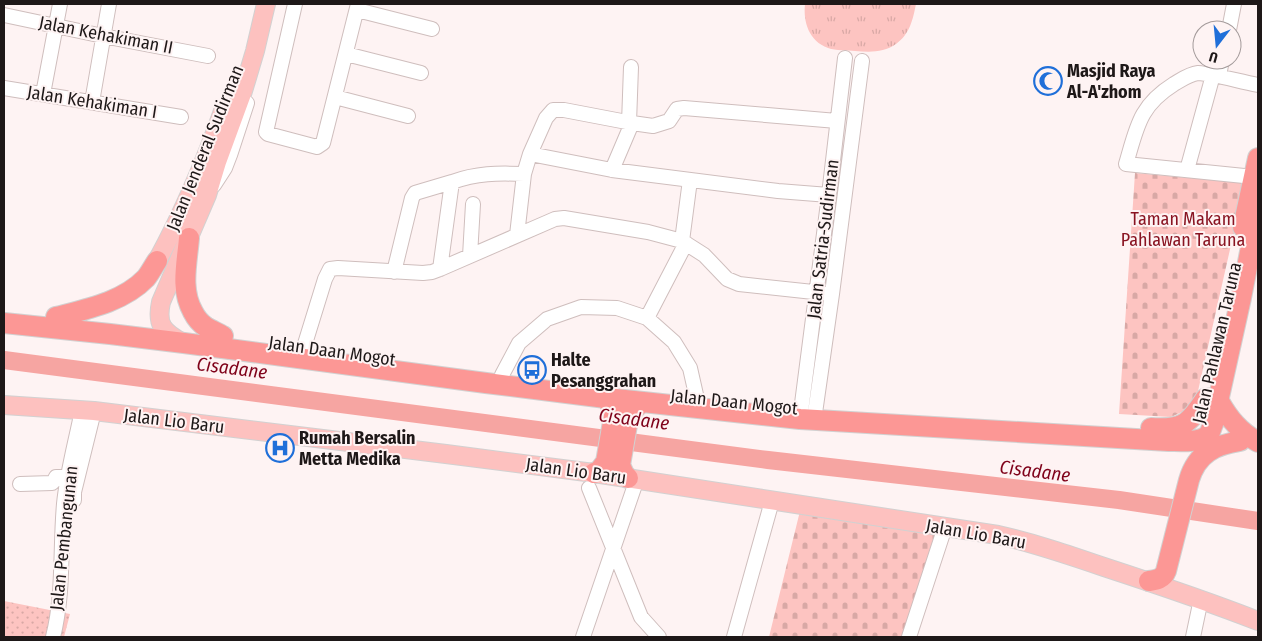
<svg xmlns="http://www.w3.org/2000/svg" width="1262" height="641" font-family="'Fira Sans Condensed',sans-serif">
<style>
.grass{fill:url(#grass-dots)}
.cemetery{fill:url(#cemetery-stones)}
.park{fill:url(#park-tufts)}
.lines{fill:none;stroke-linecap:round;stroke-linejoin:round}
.river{stroke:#f6a5a2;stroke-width:18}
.minor-casing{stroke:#cfbebd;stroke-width:16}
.major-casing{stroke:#d2d1d1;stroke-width:20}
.highway-casing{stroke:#d2d1d1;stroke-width:22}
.minor{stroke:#fff;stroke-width:14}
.major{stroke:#fdc1bf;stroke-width:18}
.highway{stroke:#fc9795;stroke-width:20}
.labels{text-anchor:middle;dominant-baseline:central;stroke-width:4;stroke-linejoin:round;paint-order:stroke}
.street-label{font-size:18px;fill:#1e1818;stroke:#fef3f3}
.poi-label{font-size:18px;font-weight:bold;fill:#1e1818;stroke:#fef3f3;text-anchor:start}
.park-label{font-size:18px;fill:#891422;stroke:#fef3f3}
.water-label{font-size:19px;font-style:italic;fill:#7f021a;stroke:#fef3f3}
</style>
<defs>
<pattern id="grass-dots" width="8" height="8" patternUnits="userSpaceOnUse" patternTransform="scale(1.25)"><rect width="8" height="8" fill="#fdc4c1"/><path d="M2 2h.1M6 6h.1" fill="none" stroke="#d8a8a5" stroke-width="1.8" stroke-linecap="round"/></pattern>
<pattern id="cemetery-stones" width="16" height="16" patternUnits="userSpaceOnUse" patternTransform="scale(1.25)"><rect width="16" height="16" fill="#fdc4c1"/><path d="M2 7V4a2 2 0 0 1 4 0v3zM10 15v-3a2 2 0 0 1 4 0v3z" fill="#d8a8a5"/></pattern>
<pattern id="park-tufts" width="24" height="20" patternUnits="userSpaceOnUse" patternTransform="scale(1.25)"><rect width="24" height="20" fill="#fdc4c1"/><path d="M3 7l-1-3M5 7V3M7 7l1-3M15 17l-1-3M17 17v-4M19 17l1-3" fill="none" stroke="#d8a8a5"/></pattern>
</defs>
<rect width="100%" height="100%" fill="#fef3f3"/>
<!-- grass -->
<path class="grass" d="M 4,601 L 70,614 L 64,637 L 4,637 Z"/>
<!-- cemetery -->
<path class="cemetery" d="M 1135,173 L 1245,183 L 1198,391 L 1194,400 L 1182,412 L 1171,417 L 1119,414 Z
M 800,511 L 941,525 L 904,637 L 769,637 Z"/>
<!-- park -->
<path class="park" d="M 805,4 L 916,4 C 913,19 910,34 896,44 C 884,53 869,52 855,51 C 847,50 836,51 828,48 C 809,41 803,22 805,4 Z"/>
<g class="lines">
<!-- river -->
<path class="river" d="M 4,360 L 768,460 L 1119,500 L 1258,521"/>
<defs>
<path id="minor" d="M 295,4 L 266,132 L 268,134 L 317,147 L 323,143 L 358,4
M 357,10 L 432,29
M 4,15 L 103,36 L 208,56
M 1229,30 L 1234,4
M 346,54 L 421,73
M 1219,76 L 1222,60
M 4,88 L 181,117
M 43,94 L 60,4
M 335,97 L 408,116
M 92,102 L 109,4
M 629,123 L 631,67
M 530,154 L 612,170 L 778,191 L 829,195
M 612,170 L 632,123
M 1187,170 L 1213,75
M 1254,177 L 1126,164 C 1137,127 1139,106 1174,84 C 1181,80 1189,74 1198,73 C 1203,73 1208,75 1213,75 C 1228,78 1243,82 1258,85
M 452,182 C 477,173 497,173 524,174
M 214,185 L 225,168 L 230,155 L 247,103
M 517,235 L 524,174 L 530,154 L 546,118 L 553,110 L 564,110 L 632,123 L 653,126 L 669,121 L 677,109 L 684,108 L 837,121
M 682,241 L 690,180
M 470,256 L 473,204
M 394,272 L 412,198 L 415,193 L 452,182 L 440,269
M 647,318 L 686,243
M 304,347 L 325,279 L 330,269 L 338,268 L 423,273 L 432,272 L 440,269 L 555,219 L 564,218 L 648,232 L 682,241 L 704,255 L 727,279 L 739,284 L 832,294
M 502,375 L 519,343 L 547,319 L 581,307 L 617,308 L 647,318 L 674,342 L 690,368 L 697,399
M 800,419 L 829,195 L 845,58
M 814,420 L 832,294 L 862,61
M 20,484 L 52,483 L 54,481 L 56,477 L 68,477
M 589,488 L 641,617 L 659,637
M 74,500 L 74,492 L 94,411
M 53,637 C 64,594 60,548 64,504 C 67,472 76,441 82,410
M 583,637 L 637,479
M 734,637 L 772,501
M 909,637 L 945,527
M 1193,637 L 1201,599"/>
<path id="major" d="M 157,261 C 183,213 205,162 223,111
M 183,343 C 163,332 156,325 161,302 L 207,195 L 217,162 L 243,91 L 255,51 L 266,4
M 4,405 L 94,411 L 446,454 L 594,473 L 998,535 C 1034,543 1069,555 1104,567 C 1156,584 1207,601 1258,621"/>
<path id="highway" d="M 1243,227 L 1258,158
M 189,238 C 187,263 180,289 193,312 C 196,318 200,323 206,327 C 211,330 218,333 223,336
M 56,317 C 87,309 123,302 146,278 C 150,273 153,267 157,261
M 4,323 L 110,334 L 184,343 L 486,383 L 606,398 L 800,419 L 1169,441 C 1179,441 1200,443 1208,435 C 1211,432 1211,428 1213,424 L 1241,298 L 1258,211
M 1219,401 C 1229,419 1240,432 1258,442
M 1151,428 C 1183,430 1189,424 1206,398
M 594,473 L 599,471 L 606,462 L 614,416 C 613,409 611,404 606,398
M 628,478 L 624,474 L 620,465 L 628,419 L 636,407 L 642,402
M 1149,581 C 1156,580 1163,579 1166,571 L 1189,480 C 1197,453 1215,445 1240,441"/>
</defs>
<!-- minor casing -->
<use href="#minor" class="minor-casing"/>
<!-- major casing -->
<use href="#major" class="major-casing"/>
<!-- highway casing -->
<use href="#highway" class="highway-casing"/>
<!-- minor -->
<use href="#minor" class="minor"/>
<!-- major -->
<use href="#major" class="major"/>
<!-- highway -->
<use href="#highway" class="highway"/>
</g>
<!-- icons -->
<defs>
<symbol id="mosque-ring" viewBox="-11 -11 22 22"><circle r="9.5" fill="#fef3f3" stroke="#1f6fd9" stroke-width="1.5"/><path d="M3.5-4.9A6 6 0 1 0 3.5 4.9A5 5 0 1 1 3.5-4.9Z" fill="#1f6fd9"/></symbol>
<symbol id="bus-ring" viewBox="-11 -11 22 22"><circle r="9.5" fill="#fef3f3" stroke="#1f6fd9" stroke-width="1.5"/><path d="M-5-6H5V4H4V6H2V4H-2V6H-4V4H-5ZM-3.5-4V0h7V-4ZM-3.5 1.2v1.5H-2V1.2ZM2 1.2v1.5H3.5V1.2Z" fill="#1f6fd9"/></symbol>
<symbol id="hospital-ring" viewBox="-11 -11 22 22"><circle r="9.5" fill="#fef3f3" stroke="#1f6fd9" stroke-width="1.5"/><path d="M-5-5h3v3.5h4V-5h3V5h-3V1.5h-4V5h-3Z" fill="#1f6fd9"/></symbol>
</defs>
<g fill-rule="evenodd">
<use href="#mosque-ring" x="1032" y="65" width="32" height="32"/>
<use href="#bus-ring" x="516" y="354" width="32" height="32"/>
<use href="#hospital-ring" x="264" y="432" width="32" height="32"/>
</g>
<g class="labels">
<!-- street labels -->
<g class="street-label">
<text transform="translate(106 35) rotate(11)">Jalan Kehakiman II</text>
<text transform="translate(92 102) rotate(9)">Jalan Kehakiman I</text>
<text transform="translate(205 148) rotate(-68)">Jalan Jenderal Sudirman</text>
<text transform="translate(823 239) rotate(-83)">Jalan Satria-Sudirman</text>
<text transform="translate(1217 343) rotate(-77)">Jalan Pahlawan Taruna</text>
<text transform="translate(332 351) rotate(8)">Jalan Daan Mogot</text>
<text transform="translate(734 402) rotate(6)">Jalan Daan Mogot</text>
<text transform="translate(174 421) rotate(7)">Jalan Lio Baru</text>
<text transform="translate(576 471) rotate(8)">Jalan Lio Baru</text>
<text transform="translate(976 534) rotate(10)">Jalan Lio Baru</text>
<text transform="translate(64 538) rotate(-84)">Jalan Pembangunan</text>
</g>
<!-- poi labels -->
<g class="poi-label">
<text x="1067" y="71">Masjid Raya<tspan x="1067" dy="21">Al-A'zhom</tspan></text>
<text x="551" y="360">Halte<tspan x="551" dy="21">Pesanggrahan</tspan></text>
<text x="299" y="438">Rumah Bersalin<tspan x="299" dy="21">Metta Medika</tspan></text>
</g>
<!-- park labels -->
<g class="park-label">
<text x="1183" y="219">Taman Makam<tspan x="1183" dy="21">Pahlawan Taruna</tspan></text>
</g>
<!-- water labels -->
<g class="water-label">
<text transform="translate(232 368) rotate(7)">Cisadane</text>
<text transform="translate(634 419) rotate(7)">Cisadane</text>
<text transform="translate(1035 471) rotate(7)">Cisadane</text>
</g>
</g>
<!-- border -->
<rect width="1262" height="641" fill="none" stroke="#1e1818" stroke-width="10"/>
<!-- north arrow -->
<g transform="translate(1217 45) rotate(196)"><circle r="24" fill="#fef3f3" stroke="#a49b9b"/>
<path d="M0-4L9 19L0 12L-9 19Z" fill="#1f6fd9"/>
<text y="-8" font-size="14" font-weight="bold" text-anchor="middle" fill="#1e1818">U</text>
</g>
</svg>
